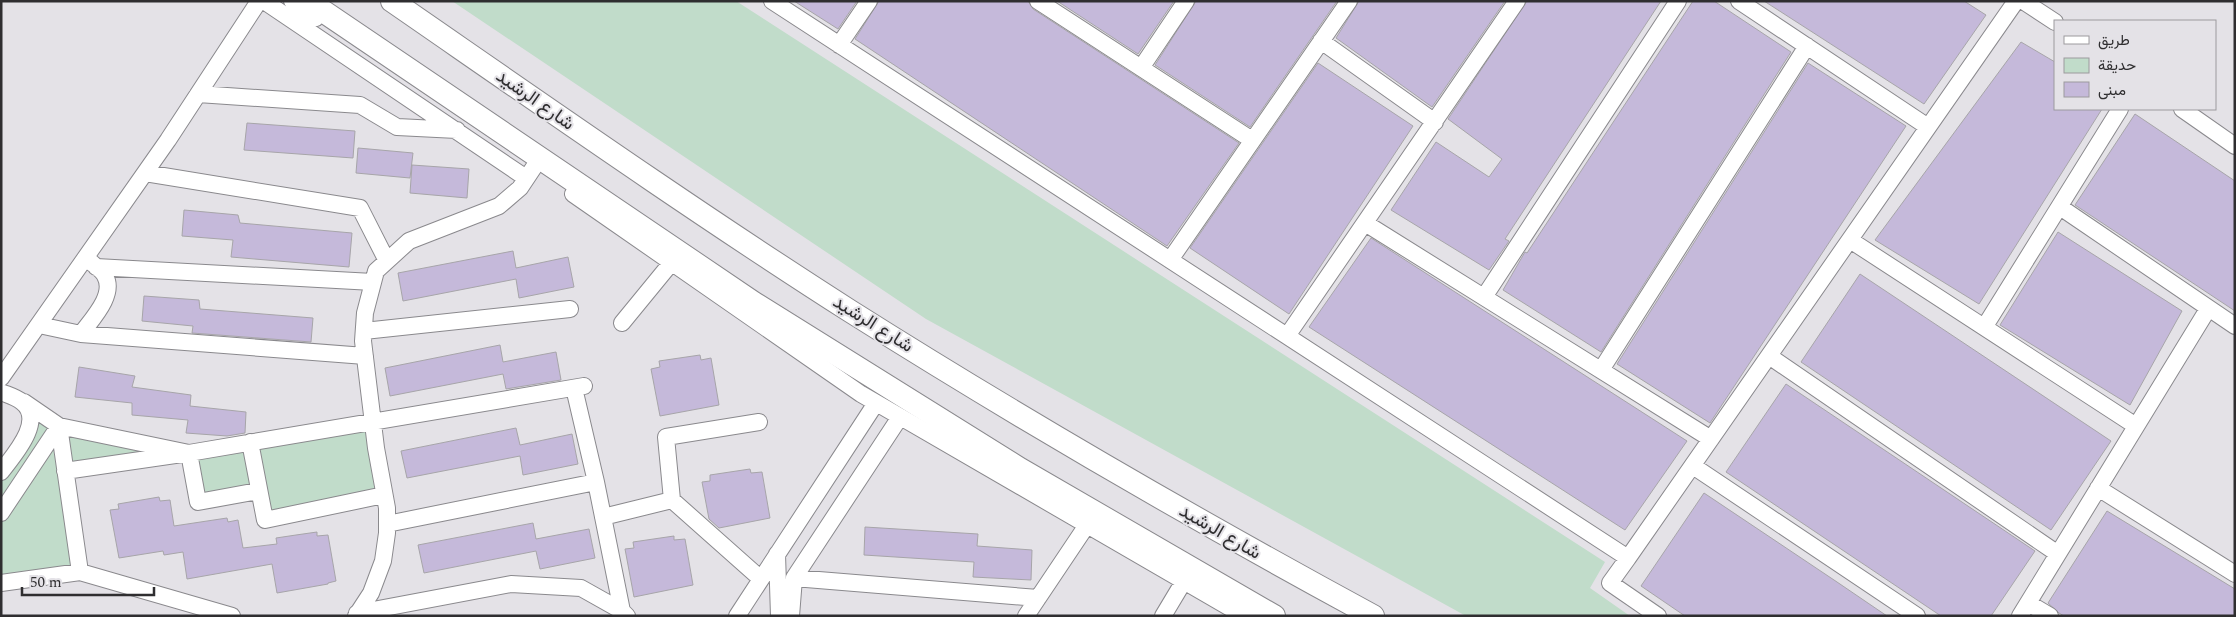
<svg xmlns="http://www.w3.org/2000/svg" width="2236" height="617" font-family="Spectral,Vazirmatn,serif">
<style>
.green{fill:#c1dcca}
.building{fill:#c5b9da;stroke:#a7a5a9}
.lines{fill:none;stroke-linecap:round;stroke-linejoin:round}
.street-casing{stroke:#8a898d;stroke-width:18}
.secondary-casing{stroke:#8a898d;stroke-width:24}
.street{stroke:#fff;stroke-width:16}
.secondary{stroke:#fff;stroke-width:22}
.labels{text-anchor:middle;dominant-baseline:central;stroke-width:4;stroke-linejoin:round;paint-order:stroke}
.street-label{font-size:19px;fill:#2f2e30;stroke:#e4e2e7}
</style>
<rect width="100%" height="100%" fill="#e4e2e7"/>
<!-- green -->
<path class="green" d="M 452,1 L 736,1 L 1605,562 L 1590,588 L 1630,616 L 1466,616 L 926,319 Z
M 31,417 L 59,426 L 189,453 L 373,421 L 384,495 L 265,520 L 259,491 L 198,502 L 188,453 L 66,471 L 80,572 L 1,583 L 1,472 Z"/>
<!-- building -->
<path class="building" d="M 794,1 L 857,1 L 838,29 Z
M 879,1 L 1028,1 L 1033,9 L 1239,143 L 1167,246 L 855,39 Z
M 1057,1 L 1174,1 L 1138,54 Z
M 1196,1 L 1337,1 L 1250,127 L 1155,65 Z
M 1359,1 L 1505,1 L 1432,107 L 1336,38 Z
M 1527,1 L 1661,1 L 1505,239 L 1509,241 L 1489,270 L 1391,210 L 1436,142 L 1489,177 L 1502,159 L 1448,119 Z
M 1693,1 L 1714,1 L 1791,52 L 1601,352 L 1503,290 L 1525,252 L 1527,253 Z
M 1764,1 L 1964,1 L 1986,15 L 1924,104 Z
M 2021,42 L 2055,62 L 2055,109 L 2102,109 L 1979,304 L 1875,240 Z
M 1318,63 L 1413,126 L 1289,314 L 1190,248 Z
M 1808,63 L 1906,126 L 1710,423 L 1617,364 Z
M 2135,114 L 2235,181 L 2235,311 L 2075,205 Z
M 247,123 L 355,131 L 353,158 L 244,150 Z
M 358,148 L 413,153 L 410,178 L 356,173 Z
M 412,165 L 469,169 L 467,198 L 410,193 Z
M 184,210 L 238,215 L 240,223 L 352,233 L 349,267 L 231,257 L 233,240 L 182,236 Z
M 2058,232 L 2182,311 L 2130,405 L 2000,325 Z
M 1371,238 L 1687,441 L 1625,530 L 1309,327 Z
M 513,251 L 516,268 L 568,257 L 574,287 L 519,298 L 516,279 L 403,301 L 398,273 Z
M 1860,274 L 2111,441 L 2051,530 L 1801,362 Z
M 144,296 L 199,300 L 200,309 L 313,318 L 311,342 L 192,333 L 193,326 L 142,321 Z
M 500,345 L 503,362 L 556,352 L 561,380 L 506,389 L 503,374 L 390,396 L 385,368 Z
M 700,355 L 701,360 L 711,358 L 719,405 L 660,416 L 651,369 L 660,367 L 659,361 Z
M 79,367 L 135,376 L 132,387 L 191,395 L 190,406 L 246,412 L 245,433 L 227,436 L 186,433 L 188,420 L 132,415 L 132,403 L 75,397 Z
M 1786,384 L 2035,551 L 1991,616 L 1941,616 L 1726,472 Z
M 516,428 L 520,445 L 572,434 L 578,464 L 523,475 L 520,456 L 407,478 L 401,451 Z
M 750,469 L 751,473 L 762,472 L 770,518 L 719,528 L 709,519 L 702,482 L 710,481 L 710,475 Z
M 1704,493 L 1837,582 L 1887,616 L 1685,616 L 1641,586 Z
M 159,497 L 160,501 L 170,500 L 174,526 L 227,518 L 228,522 L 238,520 L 243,548 L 277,544 L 276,538 L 296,535 L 317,532 L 317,536 L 328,535 L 336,581 L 328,583 L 328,584 L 277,593 L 272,564 L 187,579 L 183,552 L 164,555 L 163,551 L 119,558 L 110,510 L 119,509 L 118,504 Z
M 2107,511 L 2235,589 L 2235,616 L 2064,616 L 2059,613 L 2048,603 Z
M 533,523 L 536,539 L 589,529 L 595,558 L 540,569 L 536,551 L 424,573 L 418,545 Z
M 865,527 L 978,534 L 977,546 L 1032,550 L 1031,580 L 973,577 L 974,562 L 864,555 Z
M 674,536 L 674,540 L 685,539 L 693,585 L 634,597 L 625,549 L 634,548 L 633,542 Z"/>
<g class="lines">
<defs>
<path id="street" d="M 264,1 L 526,178
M 292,1 L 316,18
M 772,1 L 1628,558 L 1610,583 L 1658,616
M 1038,1 L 1252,140
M 1739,1 L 1928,127
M 2023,1 L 2055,22
M 1321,41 L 1435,122
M 839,45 L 869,1
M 1141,68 L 1186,1
M 198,94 L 360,105 L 397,127 L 457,130
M 2182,109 L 2235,146
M 145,173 L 360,208 L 387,261
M 573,194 L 861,394 L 1244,616
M 2060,207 L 2235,326
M 1365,223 L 1711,439
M 1850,240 L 2136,426
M 1170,260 L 1349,1
M 96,267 L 373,282
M 1484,297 L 1678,1
M 622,323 L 672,262
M 39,325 L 81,334 C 91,320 116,295 105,276 C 103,271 95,266 91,262
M 1985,326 L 2120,109
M 364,331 L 570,309
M 81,334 L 365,356
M 1287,336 L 1517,1
M 1769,356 L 2058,554
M 1601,370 L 1807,46
M 1,378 L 168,140 L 259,1
M 1,392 C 8,395 16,397 22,402 C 46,420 13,456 1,472
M 250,442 L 265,520 L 384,495
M 1693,466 L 1917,616
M 65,471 L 189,453 L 584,386
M 596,482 L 622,611
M 2098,488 L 2235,574
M 672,500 L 666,437 L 759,422
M 1,513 L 59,426 L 189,453 L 198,502 L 258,491
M 603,517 L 672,500 L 761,579
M 387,524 L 596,482 L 574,388
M 777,554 L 779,616
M 1628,558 L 2016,1
M 80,572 L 232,616
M 794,578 L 900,417
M 1,583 L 80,572 L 59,426 L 24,402
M 2028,603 L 2050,616
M 357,613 L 511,584 L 581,588 L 622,611 L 627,616
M 356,616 L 371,593 L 383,561 L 387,533 L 387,508 L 376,448 L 363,341 L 365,313 L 376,271 L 409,241 L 499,206 L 520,188 L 534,167
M 737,616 L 876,403
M 791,616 L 794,578 L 1038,598
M 1026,616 L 1087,525
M 1163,616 L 1184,581
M 2020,616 L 2208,309"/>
<path id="secondary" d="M 308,1 L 754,303 L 1020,469 L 1274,616
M 392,1 C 544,106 695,212 850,311 C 1021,419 1196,520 1373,616"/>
</defs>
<!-- street casing -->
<use href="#street" class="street-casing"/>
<!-- secondary casing -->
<use href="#secondary" class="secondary-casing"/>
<!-- street -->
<use href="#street" class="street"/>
<!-- secondary -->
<use href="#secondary" class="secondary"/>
</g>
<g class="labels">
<!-- street labels -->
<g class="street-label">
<text transform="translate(535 100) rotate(35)">شارع الرشيد</text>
<text transform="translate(873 324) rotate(32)">شارع الرشيد</text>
<text transform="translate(1220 532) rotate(30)">شارع الرشيد</text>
</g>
</g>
<!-- border -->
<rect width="2236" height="617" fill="none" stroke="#2f2e30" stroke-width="5"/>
<!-- legend -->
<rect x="2054" y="20" width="162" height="90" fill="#e4e2e7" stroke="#9c9a9e"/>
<rect x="2064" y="36" width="25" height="8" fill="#ffffff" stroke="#9c9a9e"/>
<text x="2098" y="45" font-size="15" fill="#2f2e30">طريق</text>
<rect x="2064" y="58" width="25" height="15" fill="#c1dcca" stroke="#9c9a9e"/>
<text x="2098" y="70" font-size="15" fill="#2f2e30">حديقة</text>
<rect x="2064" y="82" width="25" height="15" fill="#c5b9da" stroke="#9c9a9e"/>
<text x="2098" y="95" font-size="15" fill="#2f2e30">مبنى</text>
<!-- scale -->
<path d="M22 587v8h132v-8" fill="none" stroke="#2f2e30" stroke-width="2.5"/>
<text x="30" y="587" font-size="15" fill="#2f2e30" stroke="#e4e2e7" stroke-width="4" paint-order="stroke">50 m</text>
</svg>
